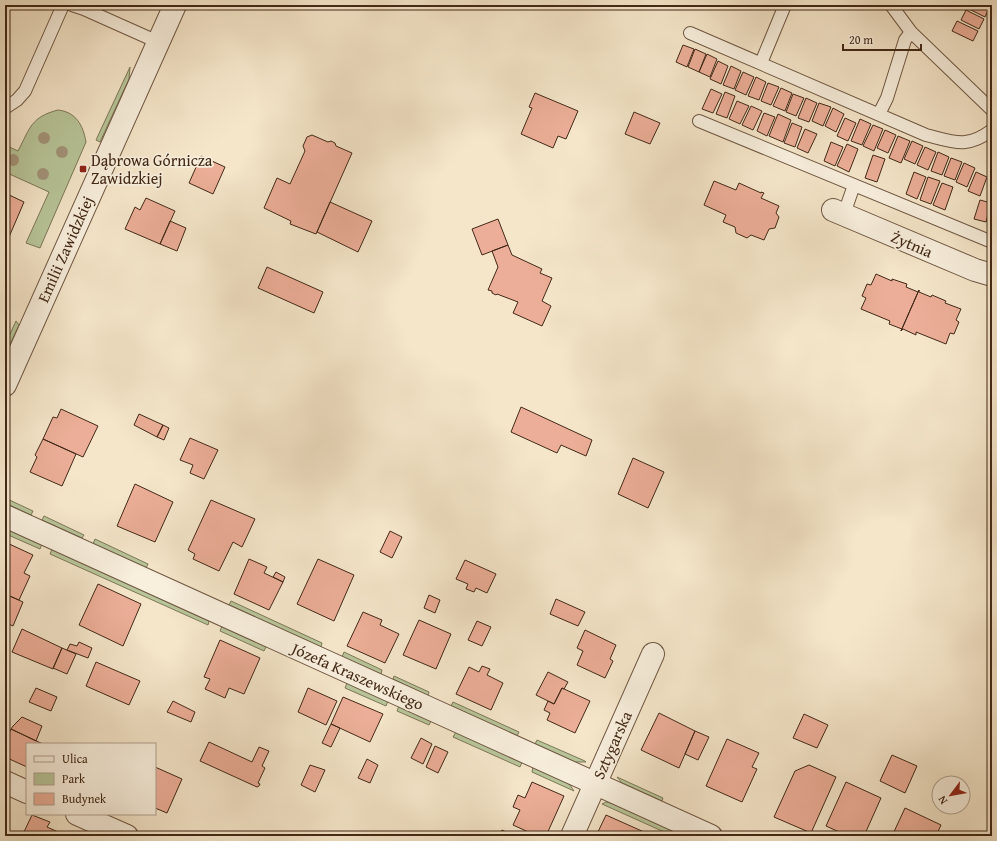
<svg xmlns="http://www.w3.org/2000/svg" width="997" height="841" font-family="'Gentium Book Plus',serif">
<style>
.green{fill:#b8c69a;stroke:#7d7858}
.building{fill:#ecae98;stroke:#422916}
.lines{fill:none;stroke-linecap:round;stroke-linejoin:round}
.service-casing{stroke:#6f5843;stroke-width:14}
.minor-casing{stroke:#6f5843;stroke-width:24}
.service{stroke:#f8efdd;stroke-width:12}
.minor{stroke:#f8efdd;stroke-width:22}
.tree{fill:#a39479}
.poi-dot{fill:#8f2418;stroke:#f8efdd;stroke-width:1.5}
.labels{text-anchor:middle;dominant-baseline:central;stroke-width:3.5;stroke-linejoin:round;paint-order:stroke}
.poi-label{font-size:16px;fill:#422916;stroke:#f8efdd;text-anchor:start}
.street-label{font-size:16px;fill:#422916;stroke:#f8efdd}
</style>
<rect width="100%" height="100%" fill="#f5e6ca"/>
<filter id="stains"><feTurbulence type="fractalNoise" baseFrequency=".005" numOctaves="4"/><feColorMatrix values="0 0 0 0 .2 0 0 0 0 .09 0 0 0 0 .02 0 0 0 .5 -.17"/></filter>
<radialGradient id="worn" r=".72"><stop offset=".6" stop-color="#630" stop-opacity="0"/><stop offset="1" stop-color="#630" stop-opacity=".3"/></radialGradient>
<!-- green -->
<path class="green" d="M 130,67 L 129,79 L 100,142 L 96,140 Z
M 58,110 C 76,112 83,125 86,142 L 40,248 L 26,243 L 49,192 L 5,172 L 5,145 L 18,151 C 30,128 31,117 58,110 Z
M 16,321 L 19,325 L 5,355 L 5,345 Z
M 5,498 L 33,511 L 31,515 L 5,503 Z
M 44,516 L 84,535 L 82,538 L 42,520 Z
M 8,529 L 42,544 L 40,549 L 6,534 Z
M 95,539 L 148,564 L 146,568 L 93,544 Z
M 52,549 L 209,621 L 208,625 L 50,554 Z
M 231,601 L 322,643 L 321,647 L 229,605 Z
M 222,626 L 266,647 L 264,651 L 220,631 Z
M 344,652 L 382,670 L 381,674 L 342,657 Z
M 394,676 L 429,692 L 428,696 L 393,679 Z
M 347,683 L 388,701 L 386,706 L 345,688 Z
M 453,702 L 519,732 L 517,736 L 451,706 Z
M 399,706 L 431,721 L 429,725 L 397,711 Z
M 456,732 L 522,762 L 520,767 L 453,737 Z
M 537,740 L 585,761 L 586,762 L 575,762 L 535,744 Z
M 533,767 L 566,782 L 570,785 L 574,791 L 532,772 Z
M 617,777 L 663,798 L 662,801 L 622,783 Z
M 606,802 L 611,803 L 684,836 L 673,836 L 602,804 Z"/>
<!-- building -->
<path class="building" d="M 968,5 L 987,5 L 990,6 L 985,17 L 967,8 Z
M 966,10 L 984,19 L 979,29 L 961,20 Z
M 957,21 L 978,31 L 973,41 L 952,31 Z
M 683,45 L 694,49 L 687,67 L 676,62 Z
M 695,49 L 706,54 L 699,72 L 688,67 Z
M 707,54 L 717,59 L 710,77 L 699,72 Z
M 718,61 L 728,66 L 721,84 L 710,79 Z
M 731,66 L 741,71 L 734,89 L 723,85 Z
M 743,72 L 754,77 L 746,95 L 735,90 Z
M 756,77 L 766,82 L 759,100 L 748,96 Z
M 768,83 L 779,87 L 771,105 L 761,101 Z
M 781,88 L 792,93 L 785,111 L 773,106 Z
M 711,89 L 722,94 L 713,113 L 702,109 Z
M 725,92 L 735,96 L 727,118 L 716,114 Z
M 535,93 L 578,111 L 566,139 L 558,136 L 553,148 L 521,134 L 532,108 L 529,107 Z
M 793,94 L 804,98 L 796,116 L 786,112 Z
M 806,98 L 817,103 L 809,122 L 798,118 Z
M 737,101 L 749,106 L 740,124 L 729,119 Z
M 819,103 L 831,107 L 823,126 L 812,121 Z
M 751,106 L 762,111 L 753,130 L 742,125 Z
M 833,108 L 844,114 L 836,132 L 825,126 Z
M 634,112 L 660,123 L 650,144 L 625,134 Z
M 764,113 L 775,117 L 767,136 L 757,131 Z
M 778,114 L 791,120 L 783,142 L 769,136 Z
M 845,118 L 856,123 L 848,141 L 837,136 Z
M 860,119 L 871,124 L 862,145 L 851,141 Z
M 792,123 L 802,127 L 795,147 L 784,143 Z
M 873,125 L 883,129 L 874,151 L 863,146 Z
M 805,129 L 817,134 L 808,153 L 797,148 Z
M 885,130 L 896,135 L 888,153 L 877,148 Z
M 312,135 L 328,142 L 331,141 L 335,143 L 336,146 L 352,153 L 316,234 L 290,224 L 291,221 L 264,208 L 277,178 L 290,184 L 305,151 L 303,146 L 307,137 Z
M 898,136 L 910,141 L 901,163 L 889,158 Z
M 912,141 L 923,146 L 915,164 L 904,159 Z
M 831,142 L 843,147 L 835,166 L 824,161 Z
M 847,144 L 858,149 L 849,172 L 837,166 Z
M 925,147 L 936,152 L 928,170 L 917,165 Z
M 938,152 L 949,157 L 942,175 L 931,171 Z
M 873,155 L 885,159 L 877,182 L 865,178 Z
M 201,156 L 225,167 L 213,194 L 189,183 Z
M 951,158 L 962,162 L 955,180 L 944,176 Z
M 964,163 L 975,168 L 967,187 L 956,182 Z
M 914,172 L 926,177 L 917,199 L 906,194 Z
M 976,172 L 987,177 L 980,196 L 968,191 Z
M 928,177 L 940,181 L 931,204 L 920,200 Z
M 714,181 L 736,190 L 739,183 L 761,193 L 761,192 L 764,193 L 761,198 L 779,206 L 776,213 L 779,217 L 775,228 L 769,229 L 764,240 L 751,235 L 747,238 L 736,233 L 735,227 L 723,222 L 726,215 L 704,205 Z
M 942,183 L 953,187 L 945,210 L 933,205 Z
M 5,193 L 24,202 L 6,244 L 5,243 Z
M 146,198 L 175,211 L 160,244 L 125,229 L 135,207 L 140,210 Z
M 980,200 L 991,203 L 986,222 L 974,219 Z
M 330,202 L 372,221 L 358,252 L 317,232 Z
M 992,208 L 992,224 L 987,222 Z
M 498,219 L 508,245 L 482,255 L 472,229 Z
M 170,221 L 186,228 L 177,251 L 160,244 Z
M 508,245 L 512,255 L 542,269 L 540,273 L 552,278 L 542,301 L 551,306 L 542,326 L 513,313 L 518,302 L 497,294 L 496,295 L 492,293 L 492,291 L 488,290 L 498,267 L 492,251 Z
M 267,267 L 323,292 L 314,313 L 258,288 Z
M 876,274 L 892,281 L 892,279 L 907,284 L 906,287 L 918,292 L 919,290 L 901,331 L 902,329 L 889,324 L 890,321 L 861,309 L 866,298 L 862,296 L 867,284 L 871,285 Z
M 919,290 L 919,292 L 931,297 L 932,295 L 946,301 L 945,303 L 961,309 L 956,320 L 959,322 L 954,334 L 950,333 L 946,344 L 916,332 L 916,335 L 903,329 L 901,331 Z
M 521,407 L 592,440 L 586,456 L 561,445 L 557,453 L 511,432 Z
M 61,409 L 98,426 L 83,457 L 43,439 L 53,417 L 57,418 Z
M 139,414 L 163,425 L 157,437 L 134,425 Z
M 163,425 L 169,428 L 164,440 L 157,437 Z
M 190,438 L 218,450 L 204,479 L 190,473 L 193,465 L 180,460 Z
M 43,439 L 76,454 L 62,486 L 30,472 L 37,457 L 35,455 Z
M 633,458 L 664,472 L 648,508 L 618,494 Z
M 135,484 L 173,502 L 155,542 L 117,526 Z
M 211,500 L 255,519 L 242,547 L 233,542 L 219,571 L 193,559 L 195,554 L 188,550 Z
M 390,531 L 402,537 L 392,558 L 380,552 Z
M 5,542 L 33,555 L 24,573 L 30,576 L 19,600 L 5,594 Z
M 249,559 L 267,567 L 264,573 L 283,582 L 269,610 L 234,594 Z
M 318,559 L 354,575 L 334,621 L 297,604 Z
M 465,560 L 496,574 L 487,593 L 476,588 L 474,592 L 466,589 L 468,584 L 456,579 Z
M 276,572 L 285,577 L 283,582 L 273,577 Z
M 98,584 L 141,604 L 123,646 L 79,625 Z
M 5,594 L 23,602 L 13,626 L 5,622 Z
M 429,595 L 440,600 L 435,613 L 424,608 Z
M 556,599 L 585,612 L 578,626 L 550,614 Z
M 363,612 L 382,620 L 380,625 L 399,634 L 385,663 L 347,646 Z
M 419,620 L 451,634 L 436,669 L 403,655 Z
M 477,621 L 491,627 L 482,646 L 468,640 Z
M 22,629 L 62,648 L 53,669 L 12,652 Z
M 585,630 L 616,645 L 610,659 L 613,661 L 605,678 L 577,665 L 583,651 L 577,648 Z
M 220,640 L 260,658 L 244,694 L 229,688 L 225,698 L 205,689 L 210,679 L 204,677 Z
M 79,642 L 92,648 L 88,658 L 67,650 L 70,644 L 77,646 Z
M 62,648 L 76,654 L 67,674 L 53,668 Z
M 96,662 L 140,681 L 129,705 L 86,686 Z
M 482,666 L 490,669 L 487,675 L 503,683 L 491,710 L 456,694 L 469,667 L 479,672 Z
M 548,672 L 568,682 L 564,689 L 562,688 L 554,704 L 536,695 Z
M 36,688 L 57,697 L 51,711 L 29,702 Z
M 308,688 L 337,701 L 326,725 L 298,712 Z
M 562,688 L 590,701 L 575,733 L 547,720 L 550,713 L 544,710 L 548,701 L 554,704 Z
M 343,697 L 383,714 L 370,742 L 331,724 Z
M 173,701 L 195,712 L 191,722 L 167,712 Z
M 659,713 L 695,731 L 679,768 L 641,750 Z
M 804,714 L 828,725 L 817,748 L 793,738 Z
M 22,717 L 42,726 L 36,741 L 11,729 L 13,726 Z
M 331,724 L 340,728 L 331,747 L 322,743 Z
M 11,729 L 43,744 L 27,744 L 27,767 L 5,757 L 5,742 Z
M 695,731 L 709,737 L 698,760 L 685,754 Z
M 421,738 L 432,744 L 423,764 L 411,758 Z
M 727,739 L 759,753 L 752,767 L 757,769 L 742,802 L 706,786 Z
M 209,742 L 252,762 L 259,747 L 269,751 L 262,766 L 265,768 L 258,783 L 260,784 L 259,786 L 257,787 L 200,761 Z
M 435,746 L 448,752 L 438,773 L 426,767 Z
M 892,755 L 917,766 L 905,793 L 880,781 Z
M 367,759 L 378,765 L 370,783 L 358,778 Z
M 310,765 L 325,770 L 315,792 L 301,785 Z
M 809,765 L 836,777 L 811,833 L 774,817 L 795,771 Z
M 155,767 L 182,779 L 167,813 L 155,808 Z
M 532,782 L 564,796 L 546,836 L 537,836 L 513,825 L 520,810 L 513,807 L 515,802 L 518,795 L 525,798 Z
M 846,782 L 881,798 L 864,836 L 848,836 L 826,826 Z
M 905,808 L 941,825 L 936,836 L 892,836 Z
M 32,815 L 50,822 L 47,827 L 67,836 L 22,836 Z
M 606,815 L 653,836 L 596,836 Z
M 502,830 L 514,836 L 499,836 Z"/>
<g class="lines">
<defs>
<path id="service" d="M 72,5 L 84,9 L 158,42
M 891,5 L 911,32 L 992,110
M 690,33 L 926,135 C 954,142 967,149 992,130
M 761,63 L 785,5
M 5,108 L 17,100 L 25,91 L 63,5
M 879,114 L 887,98 L 905,40 L 911,32
M 699,121 L 992,242
M 844,214 L 854,185"/>
<path id="minor" d="M 833,210 L 975,270 L 992,275
M 5,385 L 175,5
M 5,516 L 711,836
M 5,782 L 27,792
M 77,814 L 127,836
M 572,836 L 653,654"/>
</defs>
<!-- service casing -->
<use href="#service" class="service-casing"/>
<!-- minor casing -->
<use href="#minor" class="minor-casing"/>
<!-- service -->
<use href="#service" class="service"/>
<!-- minor -->
<use href="#minor" class="minor"/>
</g>
<!-- trees -->
<g class="tree">
<circle cx="44" cy="138" r="6"/>
<circle cx="62" cy="152" r="6"/>
<circle cx="13" cy="160" r="6"/>
<circle cx="43" cy="174" r="6"/>
</g>
<!-- markers -->
<rect class="poi-dot" x="79" y="165" width="8" height="8" rx="2"/>
<g class="labels">
<!-- poi labels -->
<g class="poi-label">
<text x="91" y="160">Dąbrowa Górnicza<tspan x="91" dy="18">Zawidzkiej</tspan></text>
</g>
<!-- street labels -->
<g class="street-label">
<text transform="translate(912 244) rotate(23)">Żytnia</text>
<text transform="translate(65 249) rotate(-66)">Emilii Zawidzkiej</text>
<text transform="translate(358 676) rotate(24)">Józefa Kraszewskiego</text>
<text transform="translate(612 745) rotate(-66)">Sztygarska</text>
</g>
</g>
<!-- margin -->
<rect width="997" height="841" fill="none" stroke="#f5e6ca" stroke-width="20"/>
<rect x="6" y="6" width="985" height="829" fill="none" stroke="#422916" stroke-width="2"/>
<rect x="10" y="10" width="977" height="821" fill="none" stroke="#422916"/>
<!-- legend -->
<rect x="26" y="743" width="130" height="72" fill="#f8efdd" stroke="#afa08d"/>
<rect x="34" y="756" width="20" height="6" fill="#f8efdd" stroke="#afa08d"/>
<text x="62" y="763" font-size="12" fill="#422916">Ulica</text>
<rect x="34" y="773" width="20" height="12" fill="#b8c69a" stroke="#afa08d"/>
<text x="62" y="783" font-size="12" fill="#422916">Park</text>
<rect x="34" y="793" width="20" height="12" fill="#ecae98" stroke="#afa08d"/>
<text x="62" y="803" font-size="12" fill="#422916">Budynek</text>
<!-- north arrow -->
<g transform="translate(951 795) rotate(238)"><circle r="19" fill="#f8efdd" stroke="#afa08d"/>
<path d="M0-3L7 15L0 10L-7 15Z" fill="#8f2418"/>
<text y="-6" font-size="11" font-weight="bold" text-anchor="middle" fill="#422916">N</text>
</g>
<!-- scale -->
<path d="M843 44v6h78v-6" fill="none" stroke="#422916" stroke-width="2"/>
<text x="849" y="44" font-size="12" fill="#422916" stroke="#f8efdd" stroke-width="3" paint-order="stroke">20 m</text>
<rect width="100%" height="100%" filter="url(#stains)"/>
<rect width="100%" height="100%" fill="url(#worn)"/>
</svg>
